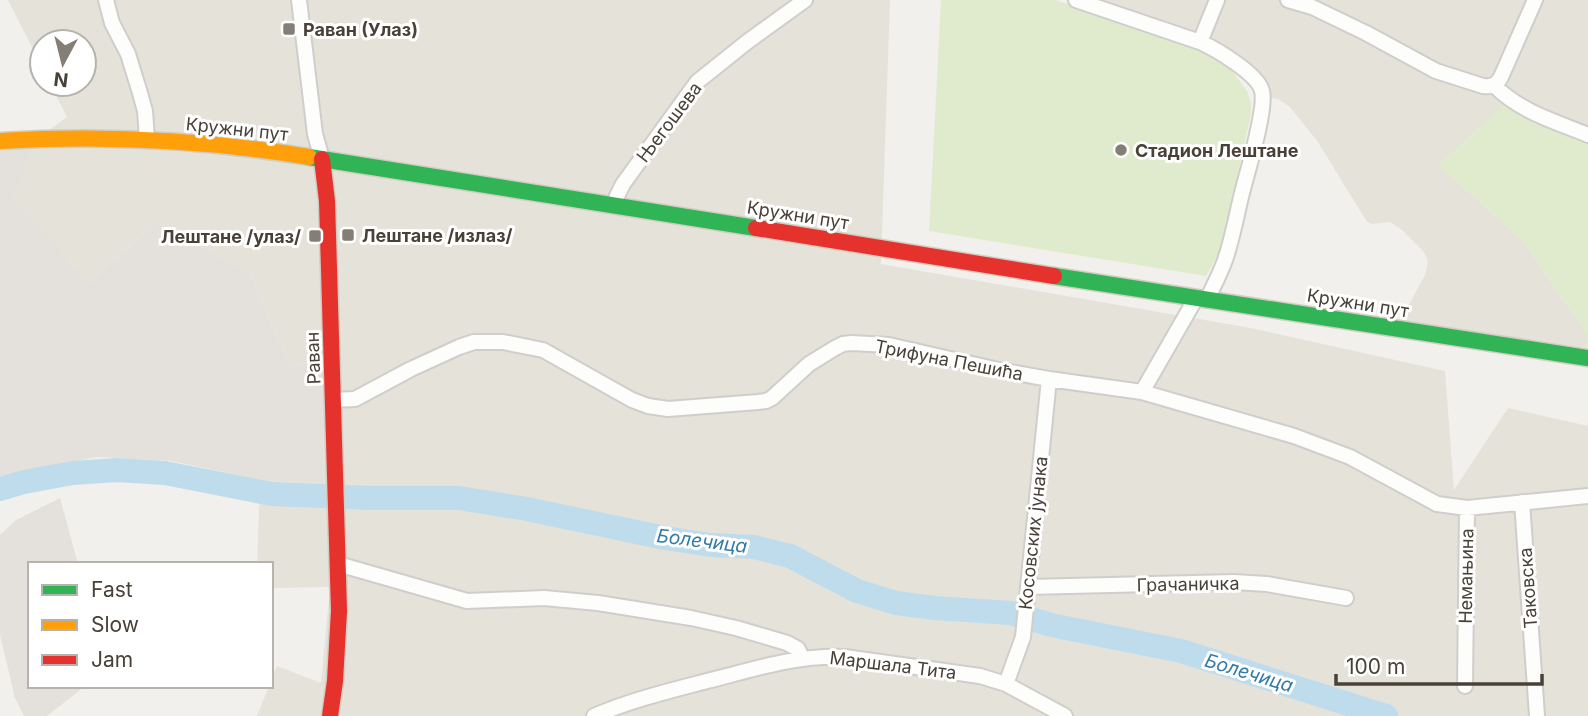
<svg xmlns="http://www.w3.org/2000/svg" width="1588" height="716" font-family="Inter,sans-serif">
<style>
.residential{fill:#e5e2da}
.industrial{fill:#e4e0dc}
.green{fill:#e0ebcd}
.lines{fill:none;stroke-linecap:round;stroke-linejoin:round}
.river{stroke:#bfdced;stroke-width:24}
.street-casing{stroke:#d0ceca;stroke-width:18}
.fast-casing{stroke:#d1cdc3;stroke-width:19}
.slow-casing{stroke:#d1cdc3;stroke-width:19}
.jam-casing{stroke:#d1cdc3;stroke-width:19}
.street{stroke:#fdfdfc;stroke-width:14}
.fast{stroke:#30b455;stroke-width:16}
.slow{stroke:#ff9f0a;stroke-width:16}
.jam{stroke:#e5322d;stroke-width:16}
.poi-dot{fill:#847e77;stroke:#fff;stroke-width:2.5}
.labels{text-anchor:middle;dominant-baseline:central;stroke-width:6;stroke-linejoin:round;paint-order:stroke}
.poi-label{font-size:18px;font-weight:bold;fill:#484138;stroke:#fff;text-anchor:start}
.street-label{font-size:18px;fill:#484138;stroke:#fff}
.water-label{font-size:19px;font-style:italic;fill:#327aa9;stroke:#fff}
</style>
<rect width="100%" height="100%" fill="#f2f0ec"/>
<!-- residential -->
<path class="residential" d="M 8,0 L 890,0 L 881,264 L 1251,328 L 1445,371 L 1454,490 L 1508,408 L 1588,426 L 1588,716 L 257,716 L 269,686 L 271,686 L 271,680 L 277,666 L 321,683 L 330,587 L 271,588 L 271,564 L 257,564 L 260,480 L 323,483 L 322,361 L 292,366 L 275,333 L 250,273 L 157,222 L 89,283 L 11,197 L 37,139 L 67,117 L 50,84 L 84,84 L 84,42 L 42,42 L 42,67 Z
M 1093,0 L 1588,0 L 1588,139 L 1439,165 L 1523,241 L 1588,335 L 1585,348 L 1399,323 L 1425,275 L 1428,261 L 1424,252 L 1402,230 L 1390,222 L 1372,224 L 1367,222 L 1318,142 L 1290,107 L 1278,99 L 1267,97 L 1219,47 Z"/>
<!-- industrial -->
<path class="industrial" d="M 37,139 L 12,197 L 89,283 L 157,222 L 250,273 L 275,333 L 292,366 L 323,361 L 323,483 L 260,480 L 172,461 L 97,457 L 0,476 L 0,141 Z
M 60,498 L 78,564 L 30,564 L 30,686 L 85,686 L 47,716 L 24,716 L 15,698 L 0,635 L 0,535 L 16,520 Z"/>
<!-- green -->
<path class="green" d="M 941,0 L 1055,0 L 1187,42 L 1230,68 L 1247,91 L 1251,103 L 1251,114 L 1221,249 L 1206,276 L 929,231 Z
M 1507,102 L 1588,139 L 1588,349 L 1585,348 L 1588,335 L 1523,241 L 1438,165 Z"/>
<g class="lines">
<!-- river -->
<path class="river" d="M 0,489 L 24,482 L 73,473 L 117,470 L 165,473 L 272,494 L 371,498 L 459,498 L 527,509 L 665,538 L 711,545 L 754,547 L 790,556 L 857,591 L 896,603 L 935,608 L 1011,613 L 1051,625 L 1181,651 L 1386,716"/>
<defs>
<path id="street" d="M 106,0 L 112,23 L 128,54 L 140,93 L 145,111 L 147,139
M 299,0 L 315,134 L 322,159
M 1076,0 L 1200,42 C 1216,49 1258,74 1262,91 C 1267,109 1246,176 1241,197 C 1236,218 1232,240 1225,260 C 1220,274 1213,287 1207,300
M 1288,0 L 1312,7 L 1366,33 L 1436,71 L 1483,86 C 1491,87 1497,85 1501,77 L 1535,0
M 1200,42 L 1217,0
M 1494,85 C 1518,111 1557,122 1588,135
M 615,205 L 617,196 L 623,184 L 697,82 L 747,42 L 805,0
M 1142,392 L 1196,298
M 333,400 L 355,399 L 411,369 L 459,347 L 474,342 L 503,342 L 543,350 L 632,400 L 648,406 L 668,409 L 758,402 L 766,401 L 772,398 L 809,364 L 835,348 L 843,344 L 851,343 L 889,345 L 994,369 L 1049,379 L 1142,392 L 1294,436 L 1350,457 L 1437,504 L 1467,508 L 1588,496
M 1522,502 L 1537,716
M 338,564 L 467,601 L 544,598 L 598,603 L 691,618 L 736,628 L 787,643 L 798,649 L 802,658
M 1028,587 L 1234,582 L 1267,584 L 1346,598
M 1006,684 L 1023,637 L 1049,379
M 1465,686 L 1467,508
M 594,716 C 631,700 669,691 707,681 C 755,669 795,655 845,657 L 980,676 L 1006,684 L 1065,716"/>
<path id="fast" d="M 309,157 L 756,228
M 1054,276 L 1588,358"/>
<path id="slow" d="M 0,141 C 104,135 206,140 309,157"/>
<path id="jam" d="M 322,159 L 327,201 L 339,611 L 335,681 L 330,716
M 756,228 L 1054,276"/>
</defs>
<!-- street casing -->
<use href="#street" class="street-casing"/>
<!-- fast casing -->
<use href="#fast" class="fast-casing"/>
<!-- slow casing -->
<use href="#slow" class="slow-casing"/>
<!-- jam casing -->
<use href="#jam" class="jam-casing"/>
<!-- street -->
<use href="#street" class="street"/>
<!-- fast -->
<use href="#fast" class="fast"/>
<!-- slow -->
<use href="#slow" class="slow"/>
<!-- jam -->
<use href="#jam" class="jam"/>
</g>
<!-- markers -->
<g class="poi-dot">
<rect x="282" y="22" width="14" height="14" rx="3.5"/>
<circle cx="1121" cy="150" r="7"/>
<rect x="341" y="228" width="14" height="14" rx="3.5"/>
<rect x="308" y="229" width="14" height="14" rx="3.5"/>
</g>
<g class="labels">
<!-- poi labels -->
<g class="poi-label">
<text x="303" y="29">Раван (Улаз)</text>
<text x="1135" y="150">Стадион Лештане</text>
<text x="362" y="235">Лештане /излаз/</text>
<text x="301" y="236" text-anchor="end">Лештане /улаз/</text>
</g>
<!-- street labels -->
<g class="street-label">
<text transform="translate(669 122) rotate(-53)">Његошева</text>
<text transform="translate(237 129) rotate(6)">Кружни пут</text>
<text transform="translate(798 215) rotate(9)">Кружни пут</text>
<text transform="translate(1358 303) rotate(9)">Кружни пут</text>
<text transform="translate(313 358) rotate(-92)">Раван</text>
<text transform="translate(949 360) rotate(11)">Трифуна Пешића</text>
<text transform="translate(1033 533) rotate(-84)">Косовских јунака</text>
<text transform="translate(1466 576) rotate(-89)">Немањина</text>
<text transform="translate(1188 584) rotate(-1)">Грачаничка</text>
<text transform="translate(1528 588) rotate(-94)">Таковска</text>
<text transform="translate(893 665) rotate(7)">Маршала Тита</text>
</g>
<!-- water labels -->
<g class="water-label">
<text transform="translate(702 541) rotate(7)">Болечица</text>
<text transform="translate(1249 673) rotate(17)">Болечица</text>
</g>
</g>
<!-- legend -->
<rect x="28" y="562" width="245" height="126" fill="#ffffff" stroke="#b6b3af" stroke-width="2"/>
<rect x="42" y="585" width="35" height="10" fill="#30b455" stroke="#b6b3af" stroke-width="2"/>
<text x="91" y="597" font-size="21" fill="#484138">Fast</text>
<rect x="42" y="620" width="35" height="10" fill="#ff9f0a" stroke="#b6b3af" stroke-width="2"/>
<text x="91" y="632" font-size="21" fill="#484138">Slow</text>
<rect x="42" y="655" width="35" height="10" fill="#e5322d" stroke="#b6b3af" stroke-width="2"/>
<text x="91" y="667" font-size="21" fill="#484138">Jam</text>
<!-- north arrow -->
<g transform="translate(63 63) rotate(187)"><circle r="33" fill="#ffffff" stroke="#b6b3af" stroke-width="2"/>
<path d="M0-5L12 26L0 18L-12 26Z" fill="#847e77"/>
<text y="-10" font-size="19" font-weight="bold" text-anchor="middle" fill="#484138">N</text>
</g>
<!-- scale -->
<path d="M1336 674v10h206v-10" fill="none" stroke="#484138" stroke-width="3.5"/>
<text x="1346" y="674" font-size="21" fill="#484138" stroke="#ffffff" stroke-width="5" paint-order="stroke">100 m</text>
</svg>
